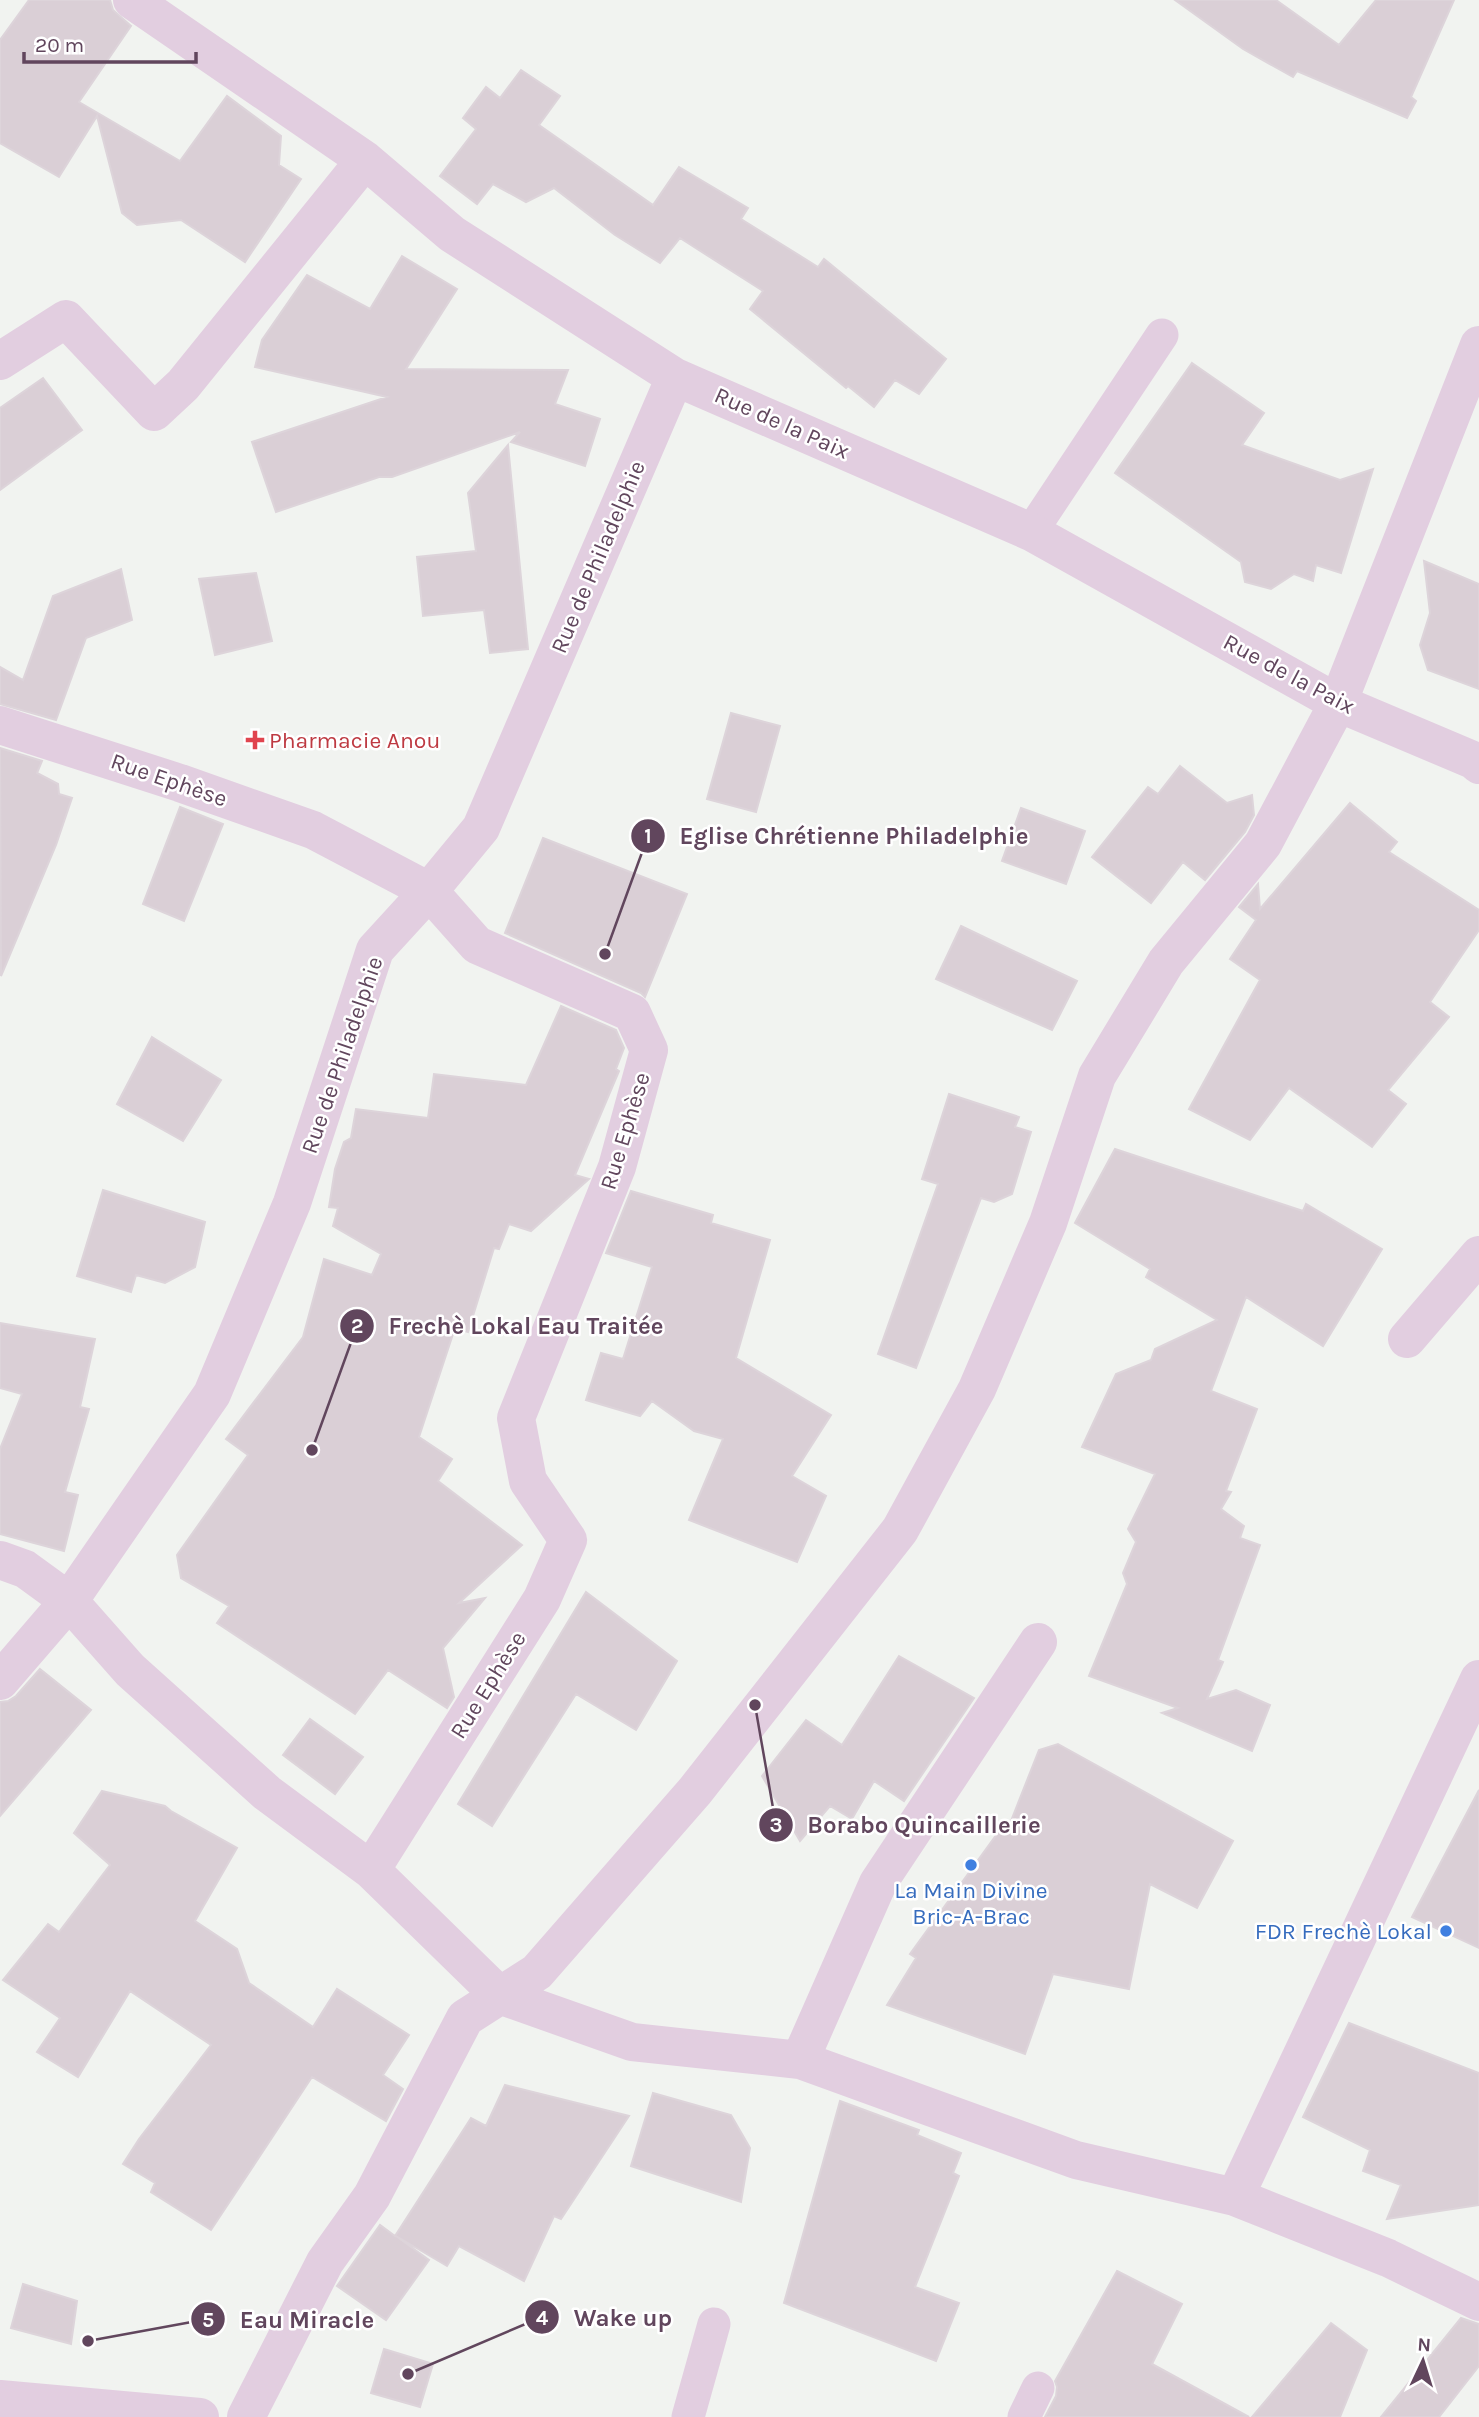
<svg xmlns="http://www.w3.org/2000/svg" width="1479" height="2417" font-family="Karla,sans-serif">
<style>
.building{fill:#dacfd6;stroke:#ddd4da;stroke-width:2}
.lines{fill:none;stroke-linecap:round;stroke-linejoin:round}
.service{stroke:#e2cee0;stroke-width:33}
.minor{stroke:#e2cee0;stroke-width:38}
.health-dot{fill:#e0444e;stroke:#fff;stroke-width:2.5}
.shop-dot{fill:#3f7fe0;stroke:#fff;stroke-width:2.5}
.labels{text-anchor:middle;dominant-baseline:central;stroke-width:5;stroke-linejoin:round;paint-order:stroke}
.street-label{font-size:23px;fill:#61465d;stroke:#fff}
.health-label{font-size:23px;fill:#be3a42;stroke:#fff;text-anchor:start}
.shop-label{font-size:23px;fill:#366cbe;stroke:#fff}
.leader{fill:none;stroke:#61465d;stroke-width:2.5}
.callout-dot{fill:#61465d;stroke:#fff;stroke-width:2.5}
.mark-label{font-size:21px;text-anchor:middle;font-weight:bold;fill:#fff}
.callout-label{font-size:24px;text-anchor:middle;font-weight:bold;fill:#61465d;stroke:#fff;stroke-width:5;stroke-linejoin:round;paint-order:stroke}
</style>
<rect width="100%" height="100%" fill="#f1f3f0"/>
<!-- building -->
<path class="building" d="M 29,0 L 110,0 L 113,10 L 131,26 L 79,102 L 180,161 L 227,96 L 281,136 L 279,165 L 301,179 L 245,262 L 181,220 L 137,225 L 122,213 L 97,116 L 59,177 L 0,143 L 0,40 Z
M 1175,0 L 1276,0 L 1339,45 L 1376,0 L 1454,0 L 1411,97 L 1416,101 L 1407,118 L 1297,71 L 1293,77 L 1243,49 Z
M 521,70 L 560,96 L 539,125 L 653,205 L 679,167 L 748,208 L 741,219 L 818,267 L 824,259 L 946,359 L 919,394 L 895,380 L 874,407 L 848,386 L 846,388 L 750,309 L 763,291 L 680,238 L 660,263 L 615,235 L 554,188 L 526,202 L 493,184 L 477,204 L 440,176 L 476,129 L 463,118 L 486,87 L 500,98 Z
M 402,256 L 457,289 L 406,369 L 568,370 L 555,404 L 600,419 L 585,466 L 511,442 L 520,432 L 392,477 L 379,477 L 276,512 L 252,442 L 387,397 L 255,367 L 262,340 L 307,275 L 370,309 Z
M 1192,363 L 1264,413 L 1242,445 L 1340,480 L 1373,469 L 1341,573 L 1316,565 L 1313,581 L 1294,574 L 1271,589 L 1245,582 L 1241,562 L 1115,473 Z
M 43,378 L 82,430 L 0,490 L 0,408 Z
M 508,445 L 528,649 L 490,653 L 484,610 L 423,616 L 417,557 L 476,551 L 468,493 Z
M 1424,561 L 1479,584 L 1479,689 L 1428,670 L 1420,645 L 1430,613 Z
M 121,569 L 132,620 L 86,638 L 56,720 L 0,704 L 0,667 L 23,680 L 53,596 Z
M 256,573 L 272,641 L 215,655 L 199,579 Z
M 731,713 L 780,726 L 756,812 L 707,799 Z
M 0,748 L 42,761 L 37,773 L 58,784 L 59,794 L 72,798 L 56,845 L 1,976 Z
M 1180,766 L 1227,803 L 1252,795 L 1254,815 L 1245,832 L 1205,880 L 1183,862 L 1151,903 L 1092,857 L 1148,787 L 1158,794 Z
M 1350,803 L 1397,842 L 1389,852 L 1479,910 L 1479,930 L 1430,1002 L 1449,1017 L 1388,1090 L 1406,1104 L 1372,1147 L 1289,1088 L 1250,1140 L 1189,1109 L 1260,980 L 1230,959 L 1256,920 L 1239,907 L 1258,884 L 1260,909 Z
M 180,807 L 223,824 L 184,921 L 143,904 Z
M 1021,808 L 1085,831 L 1066,884 L 1002,861 Z
M 543,838 L 687,894 L 645,997 L 641,993 L 505,933 Z
M 961,926 L 1077,981 L 1052,1030 L 936,979 Z
M 561,1006 L 616,1030 L 624,1048 L 616,1069 L 619,1071 L 575,1175 L 589,1179 L 531,1231 L 509,1224 L 499,1249 L 494,1248 L 468,1332 L 455,1328 L 419,1437 L 452,1459 L 438,1481 L 522,1545 L 459,1603 L 485,1598 L 443,1648 L 454,1697 L 447,1708 L 388,1670 L 355,1714 L 217,1623 L 229,1606 L 181,1578 L 177,1555 L 248,1455 L 226,1439 L 303,1337 L 324,1259 L 372,1275 L 381,1254 L 333,1226 L 338,1208 L 329,1207 L 335,1169 L 344,1142 L 351,1138 L 356,1109 L 428,1118 L 434,1074 L 526,1085 Z
M 152,1037 L 221,1080 L 183,1141 L 117,1104 Z
M 949,1094 L 1019,1117 L 1015,1127 L 1031,1132 L 1012,1194 L 994,1202 L 981,1198 L 916,1368 L 878,1354 L 938,1184 L 922,1179 Z
M 1115,1149 L 1303,1211 L 1306,1204 L 1382,1249 L 1323,1346 L 1246,1297 L 1211,1391 L 1257,1409 L 1226,1491 L 1231,1492 L 1221,1509 L 1244,1526 L 1240,1538 L 1260,1545 L 1218,1660 L 1223,1662 L 1207,1699 L 1236,1690 L 1270,1705 L 1252,1751 L 1162,1713 L 1178,1708 L 1089,1676 L 1127,1584 L 1123,1573 L 1136,1542 L 1128,1529 L 1155,1474 L 1082,1447 L 1116,1374 L 1151,1360 L 1155,1349 L 1217,1320 L 1146,1277 L 1150,1269 L 1075,1223 Z
M 103,1190 L 205,1222 L 195,1267 L 165,1283 L 136,1275 L 131,1292 L 77,1276 Z
M 631,1191 L 713,1215 L 711,1223 L 770,1240 L 736,1358 L 831,1415 L 792,1476 L 826,1496 L 797,1562 L 689,1520 L 723,1439 L 694,1431 L 652,1401 L 640,1416 L 586,1400 L 601,1353 L 623,1359 L 652,1267 L 606,1253 Z
M 0,1323 L 95,1339 L 80,1407 L 89,1409 L 65,1492 L 78,1495 L 64,1551 L 0,1534 L 0,1449 L 22,1394 L 0,1388 Z
M 586,1592 L 677,1661 L 636,1730 L 576,1694 L 492,1826 L 458,1804 Z
M 899,1656 L 974,1698 L 904,1801 L 874,1781 L 852,1819 L 830,1806 L 800,1841 L 762,1776 L 806,1720 L 842,1745 Z
M 40,1669 L 91,1710 L 0,1816 L 0,1702 L 8,1701 L 16,1696 Z
M 310,1719 L 363,1757 L 335,1794 L 283,1755 Z
M 1058,1744 L 1233,1841 L 1197,1908 L 1150,1884 L 1129,1989 L 1053,1974 L 1025,2054 L 887,2005 L 916,1958 L 910,1954 L 1005,1823 L 1009,1826 L 1039,1750 Z
M 1479,1790 L 1479,1948 L 1412,1917 Z
M 102,1791 L 165,1806 L 171,1811 L 237,1848 L 195,1921 L 237,1949 L 249,1983 L 313,2027 L 337,1989 L 409,2035 L 383,2075 L 403,2089 L 386,2121 L 312,2077 L 211,2230 L 151,2192 L 155,2183 L 123,2164 L 139,2139 L 211,2045 L 130,1991 L 78,2077 L 37,2052 L 60,2018 L 3,1980 L 48,1924 L 59,1932 L 110,1865 L 74,1833 Z
M 1349,2023 L 1479,2073 L 1479,2205 L 1387,2219 L 1401,2185 L 1363,2171 L 1370,2150 L 1303,2117 Z
M 505,2085 L 629,2116 L 561,2219 L 554,2216 L 524,2281 L 459,2246 L 447,2266 L 396,2236 L 429,2260 L 386,2320 L 337,2286 L 380,2225 L 395,2236 L 471,2118 L 486,2126 Z
M 653,2093 L 731,2115 L 750,2148 L 741,2202 L 631,2166 Z
M 840,2101 L 919,2130 L 917,2135 L 961,2153 L 953,2173 L 959,2176 L 915,2287 L 959,2303 L 936,2361 L 784,2303 Z
M 1117,2271 L 1182,2304 L 1152,2364 L 1249,2417 L 1045,2417 L 1056,2396 L 1057,2387 L 1055,2381 Z
M 23,2284 L 77,2301 L 71,2344 L 11,2328 Z
M 1461,2318 L 1479,2324 L 1479,2366 L 1439,2417 L 1381,2417 Z
M 1331,2323 L 1367,2350 L 1340,2417 L 1252,2417 Z
M 384,2349 L 433,2364 L 420,2407 L 371,2393 Z"/>
<g class="lines">
<!-- service -->
<path class="service" d="M 1031,532 L 1162,335
M 688,2417 L 714,2324
M 1024,2417 L 1038,2388"/>
<!-- minor -->
<path class="minor" d="M 132,0 L 365,160 L 452,234 L 675,377 L 1031,532 L 1338,703 L 1473,760 L 1479,765
M 0,361 L 66,319 L 154,412 L 183,385 L 365,160
M 0,725 L 180,783 L 313,830 L 429,891 L 477,945 L 632,1013 L 649,1050 L 617,1167 L 516,1418 L 528,1481 L 568,1540 L 542,1599 L 371,1870
M 1407,1339 L 1479,1255
M 0,1560 L 25,1569 L 69,1601 L 130,1670 L 267,1793 L 371,1870 L 499,1995 L 632,2042 L 800,2060 L 1076,2160 L 1235,2197 L 1388,2258 L 1479,2302
M 0,1681 L 69,1601 L 212,1394 L 292,1203 L 375,950 L 429,891 L 481,828 L 675,377
M 800,2060 L 878,1883 L 1038,1642
M 1235,2197 L 1479,1679
M 0,2399 L 200,2417
M 246,2417 L 325,2262 L 372,2196 L 465,2018 L 537,1972 L 695,1791 L 900,1530 L 977,1389 L 1048,1223 L 1097,1076 L 1166,962 L 1263,844 L 1338,703 L 1479,345"/>
</g>
<!-- markers -->
<path class="health-dot" d="M251.5 729.5h7v7h7v7h-7v7h-7v-7h-7v-7h7z"/>
<g class="shop-dot">
<circle cx="971" cy="1865" r="7"/>
<circle cx="1446" cy="1931" r="7"/>
</g>
<g class="labels">
<!-- street labels -->
<g class="street-label">
<text transform="translate(782 423) rotate(24)">Rue de la Paix</text>
<text transform="translate(598 557) rotate(-67)">Rue de Philadelphie</text>
<text transform="translate(1289 674) rotate(28)">Rue de la Paix</text>
<text transform="translate(169 780) rotate(19)">Rue Ephèse</text>
<text transform="translate(342 1055) rotate(-71)">Rue de Philadelphie</text>
<text transform="translate(625 1131) rotate(-73)">Rue Ephèse</text>
<text transform="translate(488 1685) rotate(-58)">Rue Ephèse</text>
</g>
<!-- health labels -->
<g class="health-label">
<text x="269" y="740">Pharmacie Anou</text>
</g>
<!-- shop labels -->
<g class="shop-label">
<text x="971" y="1890">La Main Divine<tspan x="971" dy="26">Bric-A-Brac</tspan></text>
<text x="1432" y="1931" text-anchor="end">FDR Frechè Lokal</text>
</g>
</g>
<!-- callouts -->
<path class="leader" d="M605 954L648 836M312 1450L357 1326M755 1705L776 1825M408 2374L542 2317M88 2341L208 2319"/>
<g class="callout-dot">
<circle cx="605" cy="954" r="7"/>
<circle cx="312" cy="1450" r="7"/>
<circle cx="755" cy="1705" r="7"/>
<circle cx="408" cy="2374" r="7"/>
<circle cx="88" cy="2341" r="7"/>
<circle cx="648" cy="836" r="18"/>
<circle cx="357" cy="1326" r="18"/>
<circle cx="776" cy="1825" r="18"/>
<circle cx="542" cy="2317" r="18"/>
<circle cx="208" cy="2319" r="18"/>
</g>
<g class="mark-label">
<text x="648" y="843">1</text>
<text x="357" y="1333">2</text>
<text x="776" y="1832">3</text>
<text x="542" y="2325">4</text>
<text x="208" y="2327">5</text>
</g>
<g class="callout-label">
<text x="854" y="844">Eglise Chrétienne Philadelphie</text>
<text x="526" y="1334">Frechè Lokal Eau Traitée</text>
<text x="924" y="1833">Borabo Quincaillerie</text>
<text x="623" y="2326">Wake up</text>
<text x="307" y="2328">Eau Miracle</text>
</g>
<!-- north arrow -->
<g transform="translate(1423 2361) rotate(4)" stroke="#ffffff" stroke-width="5" paint-order="stroke">
<path d="M0-5L12 26L0 18L-12 26Z" fill="#61465d"/>
<text y="-10" font-size="19" font-weight="bold" text-anchor="middle" fill="#61465d">N</text>
</g>
<!-- scale -->
<path d="M24 52v10h172v-10" fill="none" stroke="#61465d" stroke-width="3.5"/>
<text x="35" y="52" font-size="21" fill="#61465d" stroke="#ffffff" stroke-width="5" paint-order="stroke">20 m</text>
</svg>
